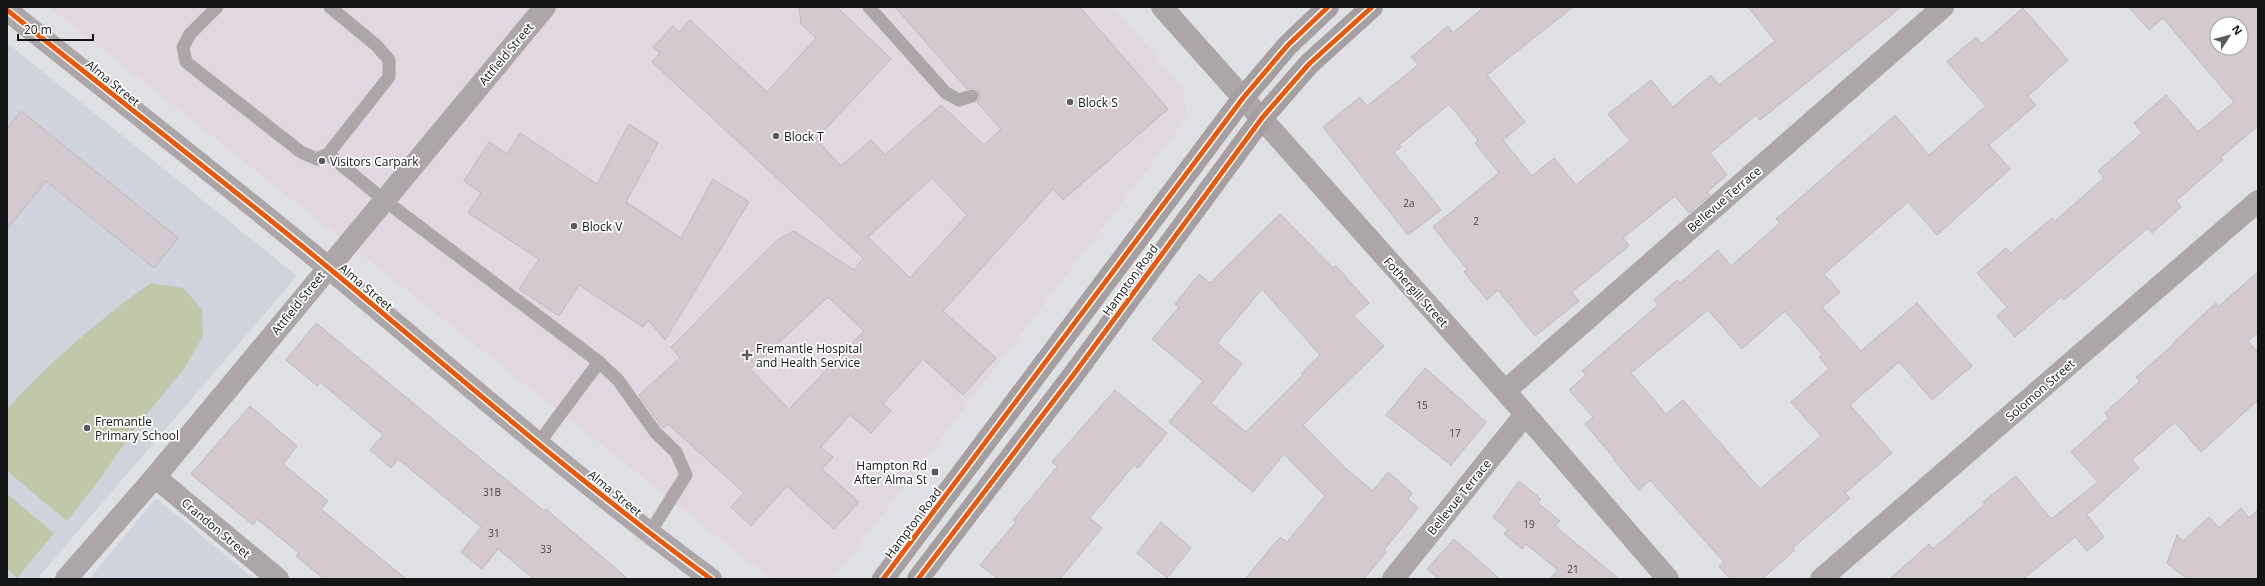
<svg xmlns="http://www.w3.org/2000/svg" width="2265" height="586" font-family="'Open Sans',sans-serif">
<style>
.built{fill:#ced3dc}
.medical{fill:#e1d7e1}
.green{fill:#c1c8aa}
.building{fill:#d4c9ce;stroke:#bbbabc;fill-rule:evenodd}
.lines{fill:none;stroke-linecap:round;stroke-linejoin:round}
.lane{stroke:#ada6a8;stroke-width:13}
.street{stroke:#ada6a8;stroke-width:22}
.primary{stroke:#a69fa2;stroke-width:22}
.cycleway-casing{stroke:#fff;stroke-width:8}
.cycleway{stroke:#e8590c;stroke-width:5}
.poi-dot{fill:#595b5e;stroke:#fff;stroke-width:1.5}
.labels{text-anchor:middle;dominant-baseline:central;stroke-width:3.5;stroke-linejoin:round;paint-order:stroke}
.number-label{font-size:10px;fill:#444346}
.street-label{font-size:12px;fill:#121416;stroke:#fff}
.poi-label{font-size:12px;fill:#121416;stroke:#fff;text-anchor:start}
</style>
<rect width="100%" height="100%" fill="#dee0e4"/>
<!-- built -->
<path class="built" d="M 7,43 L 297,276 L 37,579 L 7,579 Z
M 156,498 L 254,579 L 89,579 Z"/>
<!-- medical -->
<path class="medical" d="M 49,7 L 1114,7 L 1183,88 L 1187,113 L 1177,131 L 833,579 L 771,579 Z"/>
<!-- green -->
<path class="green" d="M 151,283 L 183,288 L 202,309 L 203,336 L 184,369 L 136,427 L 99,480 L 67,521 L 7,471 L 7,409 C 51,361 98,320 151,283 Z
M 7,494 L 54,533 L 17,578 L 7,569 Z"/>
<!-- building -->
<path class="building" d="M 799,7 L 837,7 L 891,59 L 816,139 L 841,166 L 871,140 L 885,155 L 941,105 L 984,145 L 1001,129 L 977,102 L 980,97 L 978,90 L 973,88 L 967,89 L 895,7 L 1080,7 L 1168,109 L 1063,200 L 1053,189 L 943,311 L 996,358 L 963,395 L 923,359 L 883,404 L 891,411 L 871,433 L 850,415 L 821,447 L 833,457 L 822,469 L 859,502 L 834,529 L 787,486 L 751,526 L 731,507 L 744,493 L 668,424 L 663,428 L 639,395 L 680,358 L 671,347 L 777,240 L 794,231 L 854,270 L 863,258 L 652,62 L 660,53 L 653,47 L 673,26 L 679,32 L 690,20 L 767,92 L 816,38 L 801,24 ZM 932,178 L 967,215 L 910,278 L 868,237 ZM 828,297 L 864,331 L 789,409 L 750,369 Z
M 1484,7 L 1573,7 L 1487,75 L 1525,122 L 1503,140 L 1532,176 L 1554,158 L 1576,185 L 1630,141 L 1608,114 L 1651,80 L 1673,107 L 1711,75 L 1719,85 L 1775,41 L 1748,7 L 1901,7 L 1760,120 L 1756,115 L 1710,153 L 1727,175 L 1707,192 L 1710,195 L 1689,213 L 1675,196 L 1623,238 L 1629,246 L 1572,292 L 1579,301 L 1535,336 L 1498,290 L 1487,300 L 1464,272 L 1467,269 L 1433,227 L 1499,173 L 1475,143 L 1478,140 L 1449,104 L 1399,145 L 1401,147 L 1394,152 L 1441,210 L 1408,235 L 1323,127 L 1360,97 L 1367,106 L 1418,65 L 1411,57 L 1448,26 L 1453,33 Z
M 2129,7 L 2258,7 L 2258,126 L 2221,157 L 2223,160 L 2176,201 L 2181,207 L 2152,233 L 2148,228 L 2064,300 L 2061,297 L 2015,337 L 1997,316 L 2007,307 L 1977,273 L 2006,248 L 2011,253 L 2052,218 L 2055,221 L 2104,178 L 2098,171 L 2142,133 L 2134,123 L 2166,95 L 2198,132 L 2234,102 L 2163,18 L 2149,30 ZM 2217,24 L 2241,24 L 2241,48 L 2217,48 Z
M 2023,8 L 2068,60 L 2028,96 L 2036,105 L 1989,145 L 2010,169 L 1937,235 L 1908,202 L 1824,274 L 1840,292 L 1822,307 L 1861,351 L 1917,303 L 1972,366 L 1932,400 L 1899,362 L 1850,405 L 1892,453 L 1845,493 L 1850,498 L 1793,548 L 1795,550 L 1762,579 L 1730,579 L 1719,566 L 1724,562 L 1650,480 L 1639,490 L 1614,460 L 1615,459 L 1585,424 L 1593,417 L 1569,390 L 1586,375 L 1582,371 L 1658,305 L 1654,300 L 1677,280 L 1680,283 L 1718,250 L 1731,266 L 1780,223 L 1776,219 L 1895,115 L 1929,155 L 1986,106 L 1947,62 L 1976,37 L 1982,44 ZM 1708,310 L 1742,349 L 1785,311 L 1822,354 L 1819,357 L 1829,369 L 1791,402 L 1821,436 L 1760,489 L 1683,400 L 1666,414 L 1631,373 Z
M 21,111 L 178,238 L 154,268 L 46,181 L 7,229 L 7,129 Z
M 629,124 L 658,143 L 626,202 L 681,238 L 713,179 L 749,202 L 665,340 L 648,320 L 643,327 L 579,285 L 559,316 L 519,289 L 539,259 L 468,213 L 481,193 L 464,181 L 489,142 L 507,154 L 520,133 L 597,184 Z
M 1280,214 L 1333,268 L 1336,266 L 1369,303 L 1354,316 L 1384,346 L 1303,425 L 1344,467 L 1373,491 L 1388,472 L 1412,493 L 1408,499 L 1418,508 L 1384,550 L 1386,552 L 1364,579 L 1245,579 L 1280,537 L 1287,542 L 1325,496 L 1284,454 L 1253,492 L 1169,422 L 1203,381 L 1152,339 L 1179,307 L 1175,304 L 1199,274 L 1210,283 ZM 1262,289 L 1320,355 L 1301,374 L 1303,375 L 1246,432 L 1211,403 L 1242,364 L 1217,343 Z
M 2258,272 L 2258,332 L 2248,341 L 2258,353 L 2258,400 L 2201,452 L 2175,422 L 2132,460 L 2139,468 L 2087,515 L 2104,537 L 2087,551 L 2075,537 L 2023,579 L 1890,579 L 1929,544 L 1933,549 L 1985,504 L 1983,502 L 2016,476 L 2051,519 L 2098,482 L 2071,452 L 2109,418 L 2105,413 L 2140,381 L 2136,377 L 2174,344 L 2173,343 L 2216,303 L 2218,307 Z
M 316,323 L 544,511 L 546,509 L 628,579 L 534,579 L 498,549 L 482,569 L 461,552 L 481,527 L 398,459 L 391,468 L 370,450 L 383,435 L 320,382 L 317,386 L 286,360 Z
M 1425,368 L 1486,422 L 1451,465 L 1386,415 Z
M 1115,390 L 1167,433 L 1138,468 L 1134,465 L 1090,518 L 1102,528 L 1060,579 L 998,579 L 980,565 L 1016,522 L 1013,520 L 1057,467 L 1052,462 Z
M 250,406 L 297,446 L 283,464 L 328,501 L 321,509 L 406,579 L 324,579 L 296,556 L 299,553 L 257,519 L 253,525 L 191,474 Z
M 1519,481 L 1541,499 L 1538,503 L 1560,521 L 1555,526 L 1619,579 L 1550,579 L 1558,570 L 1526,544 L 1522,549 L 1504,534 L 1508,529 L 1493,517 Z
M 2241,508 L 2249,518 L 2258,510 L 2258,579 L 2187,579 L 2167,563 L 2177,535 L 2183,541 L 2209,517 L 2219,528 Z
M 1161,522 L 1191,548 L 1167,578 L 1137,553 Z
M 1454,539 L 1500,579 L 1439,579 L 1427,569 Z"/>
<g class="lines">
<!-- lane -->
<path class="lane" d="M 217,7 L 190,34 L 183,47 L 186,62 L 301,152 L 317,159 L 328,154 L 389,77 L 389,60 L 377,46 L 330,7
M 869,7 L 946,93 L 959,100 L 972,96
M 328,154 L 384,200 L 599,362 L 618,380 L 656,433 L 676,452 L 686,475 L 649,534
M 538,444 L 599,362"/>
<!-- street -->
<path class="street" d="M 1162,7 L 1505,391 L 1668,579
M 7,10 C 115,97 224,181 330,269 C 456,374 579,482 711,579
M 1505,391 L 1943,7
M 155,477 L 278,579
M 66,579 L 155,477 L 545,7
M 1393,579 L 1524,416
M 1821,579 L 2258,201"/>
<!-- primary -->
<path class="primary" d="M 883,579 L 1243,98 L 1288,45 L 1328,7
M 918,579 L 1074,374 L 1262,118 L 1309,64 L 1372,7"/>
<defs>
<path id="cycleway" d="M 7,10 C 115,97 224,181 330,269 C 456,374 579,482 711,579
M 883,579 L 1243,98 L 1288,45 L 1328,7
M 918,579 L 1074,374 L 1262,118 L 1309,64 L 1372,7"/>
</defs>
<!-- cycleway casing -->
<use href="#cycleway" class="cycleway-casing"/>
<!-- cycleway -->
<use href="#cycleway" class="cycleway"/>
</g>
<!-- markers -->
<g class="poi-dot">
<circle cx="1070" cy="102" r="4"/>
<circle cx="776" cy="136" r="4"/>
<circle cx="322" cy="161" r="4"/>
<circle cx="574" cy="226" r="4"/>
<path d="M745 349h4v4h4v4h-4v4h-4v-4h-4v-4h4z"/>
<circle cx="87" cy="428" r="4"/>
<rect x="931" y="468" width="8" height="8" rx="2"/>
</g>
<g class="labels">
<!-- number labels -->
<g class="number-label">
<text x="1409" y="203">2a</text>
<text x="1476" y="221">2</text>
<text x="1422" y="405">15</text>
<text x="1455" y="433">17</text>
<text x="492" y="492">31B</text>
<text x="1529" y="524">19</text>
<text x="494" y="533">31</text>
<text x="546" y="549">33</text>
<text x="1573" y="569">21</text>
</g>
<!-- street labels -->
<g class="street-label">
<text transform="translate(506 54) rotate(-50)">Attfield Street</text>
<text transform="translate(113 83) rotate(39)">Alma Street</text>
<text transform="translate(1724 199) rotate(-41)">Bellevue Terrace</text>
<text transform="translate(1130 280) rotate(-54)">Hampton Road</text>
<text transform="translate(366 287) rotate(40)">Alma Street</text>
<text transform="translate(1416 292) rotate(48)">Fothergill Street</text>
<text transform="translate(298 303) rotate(-51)">Attfield Street</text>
<text transform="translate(2040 390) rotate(-41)">Solomon Street</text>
<text transform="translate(615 493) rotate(39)">Alma Street</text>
<text transform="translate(1459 497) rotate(-51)">Bellevue Terrace</text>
<text transform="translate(913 523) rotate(-53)">Hampton Road</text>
<text transform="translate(216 528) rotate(40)">Crandon Street</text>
</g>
<!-- poi labels -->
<g class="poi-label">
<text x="1078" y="102">Block S</text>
<text x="784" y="136">Block T</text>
<text x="330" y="161">Visitors Carpark</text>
<text x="582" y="226">Block V</text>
<text x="756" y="348">Fremantle Hospital<tspan x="756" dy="14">and Health Service</tspan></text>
<text x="95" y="421">Fremantle<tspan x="95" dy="14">Primary School</tspan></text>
<text x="927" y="465" text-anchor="end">Hampton Rd<tspan x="927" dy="14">After Alma St</tspan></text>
</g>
</g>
<!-- border -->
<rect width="2265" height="586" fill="none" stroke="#121416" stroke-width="16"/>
<!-- north arrow -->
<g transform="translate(2229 36) rotate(54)"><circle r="19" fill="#ffffff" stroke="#a0a1a2"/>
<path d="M0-3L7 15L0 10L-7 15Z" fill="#595b5e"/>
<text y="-6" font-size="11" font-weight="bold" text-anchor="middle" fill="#121416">N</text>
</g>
<!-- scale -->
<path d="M18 34v6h75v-6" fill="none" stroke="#121416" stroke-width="2"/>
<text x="24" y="34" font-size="12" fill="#121416" stroke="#ffffff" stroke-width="3" paint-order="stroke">20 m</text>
</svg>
